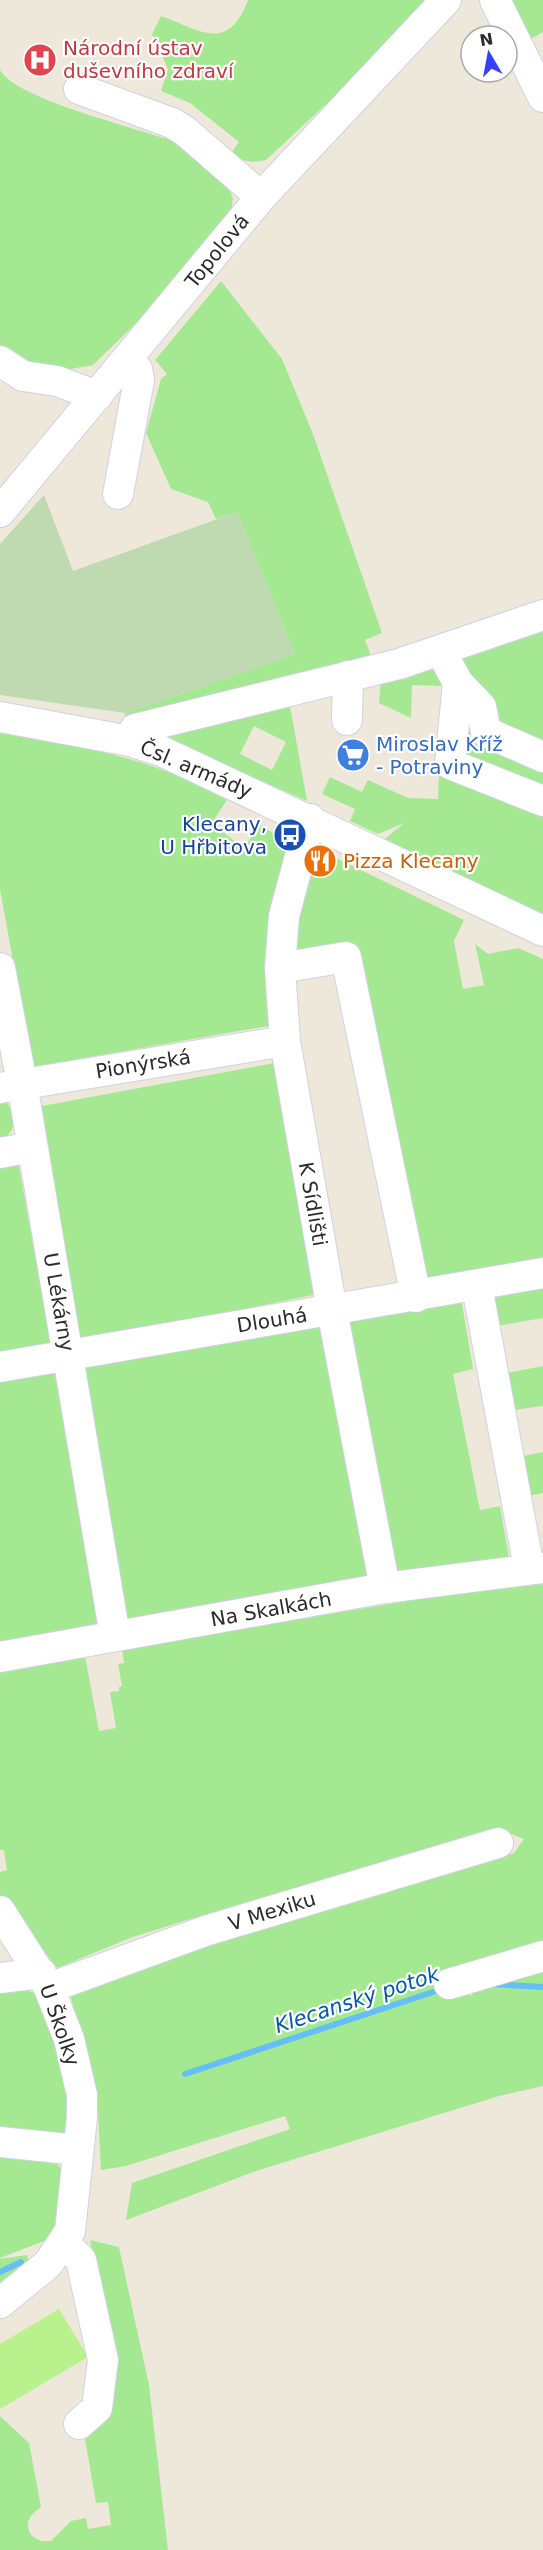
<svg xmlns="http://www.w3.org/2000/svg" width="543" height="2550" font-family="'DejaVu Sans',sans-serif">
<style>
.green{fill:#a4e992;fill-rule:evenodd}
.cemetery{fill:#bfd9b0}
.pitch{fill:#b9f28c}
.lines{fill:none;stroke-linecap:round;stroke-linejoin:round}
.stream{stroke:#64bef9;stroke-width:6}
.minor-casing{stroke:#d0d1e4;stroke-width:32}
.minor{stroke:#fff;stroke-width:30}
.labels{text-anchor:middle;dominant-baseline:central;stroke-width:4.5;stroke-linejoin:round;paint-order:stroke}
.health-label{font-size:20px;fill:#be3a42;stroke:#fff;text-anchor:start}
.street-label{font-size:20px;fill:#2a2a2a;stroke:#fff}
.shop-label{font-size:20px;fill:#366cbe;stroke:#fff;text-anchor:start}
.transit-label{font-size:20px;fill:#164399;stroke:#fff;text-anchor:end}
.food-label{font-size:20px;fill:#c56008;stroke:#fff;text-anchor:start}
.water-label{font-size:21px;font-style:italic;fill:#0158a7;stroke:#fff}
</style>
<rect width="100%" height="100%" fill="#eee8db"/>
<!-- green -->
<path class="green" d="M 248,0 L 433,0 L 409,27 L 266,160 C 252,163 241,162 231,153 L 239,142 L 190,103 L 161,91 L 168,69 L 152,34 L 161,16 C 202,31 228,53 248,0 Z
M 502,0 L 543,0 L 543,32 L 524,43 Z
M 0,70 C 15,98 129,126 163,138 L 177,136 L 224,178 L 233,198 L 230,217 L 165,295 L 93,365 L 59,371 L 43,370 L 0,349 Z
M 221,281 L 282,359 L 313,434 L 382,633 L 365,640 L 373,661 L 126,719 L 125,713 L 295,654 L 237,512 L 216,519 L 208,502 L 171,489 L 146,433 L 161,379 L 167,374 L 155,360 Z
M 543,630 L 543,916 L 385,839 L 404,823 L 378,834 L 350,821 L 355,809 L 322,794 L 330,777 L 362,792 L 368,780 L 408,798 L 438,799 L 442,686 L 412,685 L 411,718 L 379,703 L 381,677 Z
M 289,700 L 307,801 L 161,736 ZM 254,726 L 286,742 L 272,770 L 240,754 Z
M 0,733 C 86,748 150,756 227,800 L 212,823 L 243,848 L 261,825 L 293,847 L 274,1025 L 32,1067 L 0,889 Z
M 336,858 L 464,920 L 454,941 L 463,989 L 484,985 L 475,944 L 488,954 L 518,948 L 543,959 L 543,1266 L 430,1286 L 352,950 L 286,960 L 308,860 L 331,870 Z
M 275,1063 L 318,1294 L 81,1342 L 36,1107 Z
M 0,1098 C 20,1109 18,1131 0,1142 Z
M 18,1161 L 52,1350 L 0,1359 L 0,1164 Z
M 543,1282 L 543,1318 L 491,1327 L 492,1291 Z
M 461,1298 L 473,1369 L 453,1374 L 480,1510 L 500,1506 L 509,1558 L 389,1578 L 342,1319 Z
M 325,1317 L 370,1584 L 125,1624 L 81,1362 Z
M 543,1366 L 543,1406 L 507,1411 L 501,1374 Z
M 54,1370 L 101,1628 L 0,1646 L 0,1379 Z
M 543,1452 L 543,1493 L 521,1498 L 514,1458 Z
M 543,1584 L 543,1945 L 460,1990 L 472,1996 L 470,1987 L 543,1965 L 543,2086 L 499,2096 L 256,2171 L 126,2220 L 132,2183 L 290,2129 L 285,2116 L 126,2166 L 101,2170 L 97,2092 L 68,1987 L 514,1853 L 524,1839 L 506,1832 L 187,1920 L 133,1937 L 57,1968 L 11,1909 L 0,1899 L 0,1872 L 7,1870 L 4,1850 L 0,1850 L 0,1670 L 85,1656 L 99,1731 L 116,1728 L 110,1692 L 119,1691 L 119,1687 L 122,1686 L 118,1664 L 124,1663 L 122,1649 L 449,1594 Z
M 21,1988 L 42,1996 L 74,2096 L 67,2135 L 0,2133 L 0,1991 Z
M 0,2154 L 57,2163 L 65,2175 L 57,2236 L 0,2258 Z
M 90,2240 L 119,2247 L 149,2385 L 168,2550 L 0,2550 L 0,2416 L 29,2443 L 41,2507 C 30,2515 23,2523 32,2536 L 41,2541 L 51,2541 L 71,2521 L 86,2518 L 88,2529 L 111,2525 L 108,2502 L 96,2503 L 84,2433 L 109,2355 Z
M 27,2255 L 30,2266 L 0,2290 L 0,2259 Z"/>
<!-- cemetery -->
<path class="cemetery" d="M 44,495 L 73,571 L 237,512 L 295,654 L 125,713 L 0,695 L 0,544 Z"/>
<!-- pitch -->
<path class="pitch" d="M 59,2309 L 88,2357 L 0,2409 L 0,2344 Z"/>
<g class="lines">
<!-- stream -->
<path class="stream" d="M 493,1984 L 543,1987
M 185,2074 L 442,1989
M 0,2272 L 21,2262"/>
<defs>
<path id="minor" d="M 495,0 L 543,97
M 79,89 L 172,123 L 185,131 L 261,197
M 0,361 L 23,376 L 57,381 L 97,396
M 118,494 L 139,380 L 137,369 L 127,361
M 0,512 L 261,197 L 446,0
M 441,651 L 458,683 L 450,764 L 543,801
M 458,683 L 481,707 L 486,732 L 543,757
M 0,717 L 130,741 L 161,751 L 543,931
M 347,720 L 348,676
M 130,741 L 135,729 L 399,664 L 543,615
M 310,819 L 284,916 L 280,968 L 285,1041 L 332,1310 L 385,1588
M 0,968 L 22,1083 L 115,1636
M 280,968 L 346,957 L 416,1297
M 0,1088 L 285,1041
M 0,1153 L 32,1147
M 477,1286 L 529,1568
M 0,1367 L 543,1273
M 0,1657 L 385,1588 L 543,1568
M 0,1911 L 49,1988 L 69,2039 L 82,2095 L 82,2117 L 70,2231 L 48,2264 L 0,2303
M 0,1978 L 41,1973
M 449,1984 L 543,1956
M 49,1988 L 205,1931 L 498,1843
M 0,2142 L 78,2150
M 64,2243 L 81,2260 L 103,2360 L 97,2408 L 79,2424"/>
</defs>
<!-- minor casing -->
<use href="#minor" class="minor-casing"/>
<!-- minor -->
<use href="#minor" class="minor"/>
</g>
<!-- icons -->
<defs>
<symbol id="hospital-disc" viewBox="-11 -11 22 22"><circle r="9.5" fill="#e0444e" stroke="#fff"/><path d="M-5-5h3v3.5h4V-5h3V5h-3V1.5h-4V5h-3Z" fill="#fff"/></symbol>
<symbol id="supermarket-disc" viewBox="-11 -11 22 22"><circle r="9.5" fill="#3f7fe0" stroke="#fff"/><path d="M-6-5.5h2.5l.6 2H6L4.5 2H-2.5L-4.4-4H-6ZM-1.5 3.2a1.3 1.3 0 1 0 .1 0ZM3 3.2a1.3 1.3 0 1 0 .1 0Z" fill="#fff"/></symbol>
<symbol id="bus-disc" viewBox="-11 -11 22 22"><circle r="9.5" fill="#1a4fb4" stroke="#fff"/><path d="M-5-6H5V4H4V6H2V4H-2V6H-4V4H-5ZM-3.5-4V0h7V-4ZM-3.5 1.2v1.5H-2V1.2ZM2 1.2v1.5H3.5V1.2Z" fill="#fff"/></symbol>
<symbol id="restaurant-disc" viewBox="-11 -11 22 22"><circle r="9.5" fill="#e8710a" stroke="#fff"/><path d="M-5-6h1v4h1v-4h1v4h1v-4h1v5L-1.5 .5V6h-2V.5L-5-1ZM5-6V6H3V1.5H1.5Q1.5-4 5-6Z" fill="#fff"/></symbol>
</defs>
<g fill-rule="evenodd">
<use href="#hospital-disc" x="21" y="41" width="38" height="38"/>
<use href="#supermarket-disc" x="334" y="736" width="38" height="38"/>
<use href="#bus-disc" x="271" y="816" width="38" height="38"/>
<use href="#restaurant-disc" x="301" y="842" width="38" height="38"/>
</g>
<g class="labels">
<!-- health labels -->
<g class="health-label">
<text x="63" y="48">Národní ústav<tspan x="63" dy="23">duševního zdraví</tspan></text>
</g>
<!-- street labels -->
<g class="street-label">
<text transform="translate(217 251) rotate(-51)">Topolová</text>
<text transform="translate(196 769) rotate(23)">Čsl. armády</text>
<text transform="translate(143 1064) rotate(-9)">Pionýrská</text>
<text transform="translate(313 1204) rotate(80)">K Sídlišti</text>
<text transform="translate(59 1302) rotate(80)">U Lékárny</text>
<text transform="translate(272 1320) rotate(-9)">Dlouhá</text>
<text transform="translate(271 1609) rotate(-10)">Na Skalkách</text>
<text transform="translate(272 1911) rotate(-17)">V Mexiku</text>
<text transform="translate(60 2025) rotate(71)">U Školky</text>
</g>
<!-- shop labels -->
<g class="shop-label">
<text x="376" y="744">Miroslav Kříž<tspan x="376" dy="23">- Potraviny</tspan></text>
</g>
<!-- transit labels -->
<g class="transit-label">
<text x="267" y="824">Klecany,<tspan x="267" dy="23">U Hřbitova</tspan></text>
</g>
<!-- food labels -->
<g class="food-label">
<text x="343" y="861">Pizza Klecany</text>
</g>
<!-- water labels -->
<g class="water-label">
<text transform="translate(357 2000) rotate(-18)">Klecanský potok</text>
</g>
</g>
<!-- north arrow -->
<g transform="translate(489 54) rotate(350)"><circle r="28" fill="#ffffff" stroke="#aaaaaa" stroke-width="1.5"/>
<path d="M0-4.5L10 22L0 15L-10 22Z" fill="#3641ff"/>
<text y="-9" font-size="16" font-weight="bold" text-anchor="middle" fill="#2a2a2a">N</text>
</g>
</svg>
